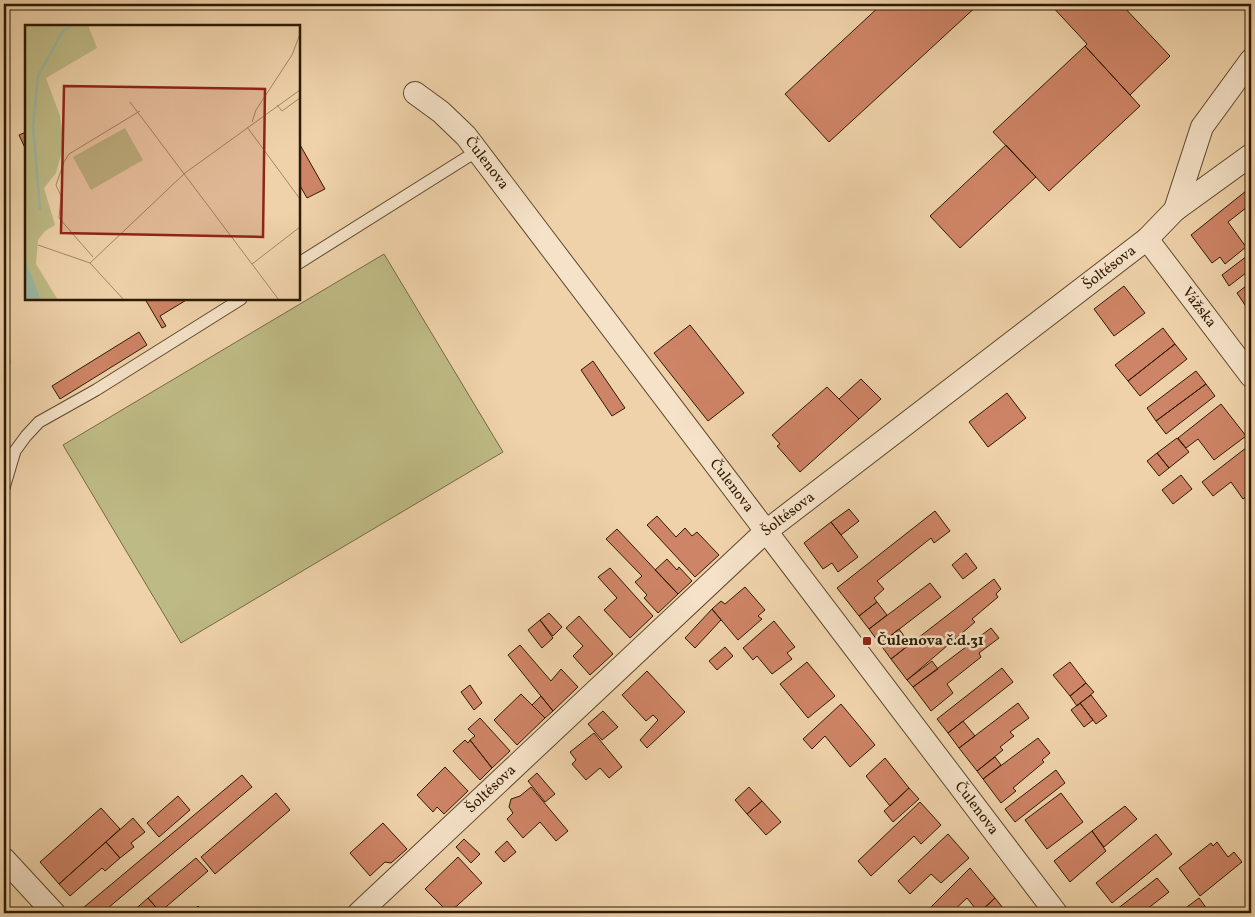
<svg xmlns="http://www.w3.org/2000/svg" width="1255" height="917" font-family="Vollkorn,serif">
<style>
.green{fill:#beba85;stroke:#766a43}
.building{fill:#ce8466;stroke:#2e1a01}
.lines{fill:none;stroke-linecap:round;stroke-linejoin:round}
.lane-casing{stroke:#5e482b;stroke-width:13}
.street-casing{stroke:#5e482b;stroke-width:24}
.lane{stroke:#f5e2c8;stroke-width:11}
.street{stroke:#f5e2c8;stroke-width:22}
.poi-dot{fill:#8f2418;stroke:#f5e2c8;stroke-width:2}
.labels{text-anchor:middle;dominant-baseline:central;stroke-width:5;stroke-linejoin:round;paint-order:stroke}
.street-label{font-size:15px;fill:#2e1a01;stroke:#f5e2c8}
.poi-label{font-size:15px;font-weight:bold;fill:#2e1a01;stroke:#f5e2c8;text-anchor:start}
.inset-river{fill:none;stroke:#9bb8a3;stroke-width:2.5}
.inset-road{fill:none;stroke:#a28866;stroke-width:1}
.view{fill:#8f2418;fill-opacity:0.15;stroke:#8f2418;stroke-width:2.5}
.inset-edge{fill:none;stroke:#2e1a01;stroke-width:2.5}
</style>
<rect width="100%" height="100%" fill="#efd2aa"/>
<filter id="stains"><feTurbulence type="fractalNoise" baseFrequency=".004" numOctaves="4"/><feColorMatrix values="0 0 0 0 .2 0 0 0 0 .09 0 0 0 0 .02 0 0 0 .5 -.17"/></filter>
<radialGradient id="worn" r=".72"><stop offset=".6" stop-color="#630" stop-opacity="0"/><stop offset="1" stop-color="#630" stop-opacity=".3"/></radialGradient>
<!-- green -->
<path class="green" d="M 384,254 L 503,452 L 181,643 L 63,445 Z
M 4,324 L 10,362 L 4,387 Z"/>
<!-- building -->
<path class="building" d="M 882,4 L 979,4 L 829,142 L 785,94 Z
M 1050,4 L 1121,4 L 1170,56 L 1130,95 L 1085,46 L 1087,44 Z
M 1085,46 L 1140,106 L 1049,191 L 993,132 Z
M 26,132 L 26,150 L 19,135 Z
M 299,143 L 325,189 L 307,198 L 299,184 Z
M 1006,145 L 1036,177 L 960,248 L 930,216 Z
M 1251,187 L 1251,204 L 1228,222 L 1246,247 L 1225,264 L 1220,257 L 1212,263 L 1191,235 Z
M 1247,256 L 1251,262 L 1251,269 L 1229,286 L 1222,275 Z
M 1251,282 L 1251,314 L 1237,293 Z
M 1124,286 L 1145,313 L 1114,336 L 1094,309 Z
M 145,299 L 188,299 L 160,316 L 166,326 L 162,328 Z
M 690,325 L 744,393 L 708,421 L 654,353 Z
M 1163,328 L 1175,344 L 1128,381 L 1115,365 Z
M 139,332 L 147,345 L 60,399 L 52,386 Z
M 1175,344 L 1187,359 L 1140,396 L 1128,381 Z
M 593,361 L 625,408 L 612,416 L 581,370 Z
M 1196,371 L 1206,384 L 1156,421 L 1147,408 Z
M 861,379 L 881,399 L 859,419 L 839,399 Z
M 1206,384 L 1215,396 L 1166,434 L 1156,421 Z
M 827,387 L 859,419 L 800,472 L 777,446 L 780,444 L 772,435 Z
M 1007,393 L 1026,418 L 988,447 L 969,422 Z
M 1221,404 L 1246,436 L 1214,460 L 1198,439 L 1186,448 L 1178,438 Z
M 1177,438 L 1189,452 L 1169,468 L 1157,453 Z
M 1251,444 L 1251,493 L 1243,499 L 1231,482 L 1213,496 L 1202,482 Z
M 1157,453 L 1169,468 L 1159,476 L 1147,461 Z
M 1181,475 L 1192,489 L 1173,504 L 1162,490 Z
M 849,509 L 859,521 L 841,535 L 831,522 Z
M 935,511 L 950,531 L 934,543 L 931,538 L 877,581 L 884,589 L 874,598 L 877,602 L 859,616 L 837,588 Z
M 657,516 L 676,537 L 685,528 L 692,536 L 697,532 L 719,555 L 695,577 L 647,525 Z
M 831,522 L 858,557 L 838,572 L 832,563 L 823,569 L 804,543 Z
M 617,529 L 678,594 L 658,613 L 644,598 L 647,595 L 635,582 L 642,576 L 606,539 Z
M 966,553 L 977,568 L 963,579 L 952,565 Z
M 667,559 L 677,570 L 679,567 L 692,581 L 678,594 L 655,570 Z
M 610,568 L 653,616 L 630,638 L 604,610 L 617,598 L 598,577 Z
M 994,579 L 1001,589 L 996,594 L 998,597 L 972,619 L 975,622 L 907,680 L 891,659 Z
M 930,583 L 941,597 L 880,644 L 869,629 Z
M 745,587 L 765,610 L 758,616 L 762,619 L 738,640 L 712,609 L 721,601 L 725,604 Z
M 877,602 L 887,615 L 869,629 L 859,616 Z
M 712,609 L 721,620 L 695,648 L 685,638 Z
M 549,613 L 562,627 L 553,636 L 540,620 Z
M 579,616 L 613,654 L 590,675 L 573,656 L 583,646 L 566,628 Z
M 540,620 L 553,638 L 542,648 L 528,630 Z
M 774,621 L 795,647 L 787,653 L 792,659 L 772,674 L 757,656 L 753,660 L 743,648 Z
M 991,628 L 999,638 L 979,653 L 981,657 L 947,684 L 953,693 L 931,711 L 913,687 Z
M 899,629 L 910,644 L 891,659 L 880,644 Z
M 520,645 L 551,681 L 561,669 L 578,687 L 553,711 L 508,655 Z
M 725,647 L 733,656 L 717,670 L 709,661 Z
M 932,661 L 938,669 L 913,687 L 907,680 Z
M 807,662 L 835,696 L 808,718 L 780,684 Z
M 1070,662 L 1086,683 L 1070,696 L 1053,675 Z
M 1002,668 L 1013,682 L 948,733 L 937,719 Z
M 647,671 L 685,712 L 647,748 L 640,740 L 658,720 L 653,715 L 646,721 L 622,695 Z
M 1086,683 L 1094,692 L 1077,706 L 1070,696 Z
M 470,685 L 482,703 L 474,710 L 461,692 Z
M 521,694 L 545,718 L 517,745 L 494,720 Z
M 1091,695 L 1107,716 L 1096,724 L 1080,703 Z
M 541,696 L 553,711 L 545,718 L 532,705 Z
M 1018,703 L 1029,718 L 1010,732 L 1014,736 L 1000,747 L 1003,750 L 977,771 L 959,748 Z
M 1080,703 L 1093,720 L 1084,727 L 1071,710 Z
M 841,704 L 875,745 L 850,767 L 825,736 L 812,749 L 803,739 Z
M 603,711 L 618,727 L 602,740 L 588,724 Z
M 480,718 L 510,751 L 492,768 L 470,740 L 475,736 L 468,729 Z
M 963,721 L 975,736 L 959,748 L 948,733 Z
M 594,733 L 622,767 L 609,778 L 600,768 L 586,780 L 572,764 L 576,760 L 570,752 Z
M 1038,738 L 1050,753 L 1042,760 L 1044,762 L 1013,788 L 1016,791 L 1001,803 L 983,779 Z
M 465,740 L 468,743 L 470,740 L 492,768 L 480,780 L 453,751 Z
M 995,757 L 1001,765 L 983,779 L 977,771 Z
M 885,758 L 909,788 L 890,806 L 866,776 Z
M 445,767 L 468,791 L 444,814 L 437,807 L 433,812 L 417,795 Z
M 1056,770 L 1065,783 L 1015,822 L 1005,809 Z
M 537,773 L 555,794 L 545,802 L 528,781 Z
M 242,775 L 252,787 L 102,913 L 88,913 L 83,908 Z
M 531,787 L 568,831 L 556,841 L 540,822 L 523,838 L 507,819 L 513,813 L 509,807 L 511,799 L 520,796 Z
M 749,787 L 762,801 L 747,814 L 735,800 Z
M 909,788 L 919,799 L 893,822 L 884,811 Z
M 276,793 L 290,810 L 215,874 L 201,857 Z
M 1061,793 L 1083,822 L 1047,849 L 1025,820 Z
M 178,796 L 190,810 L 159,837 L 147,823 Z
M 762,801 L 781,822 L 766,835 L 747,814 Z
M 920,802 L 941,825 L 921,844 L 914,836 L 871,876 L 858,861 Z
M 1125,806 L 1137,819 L 1104,847 L 1092,831 Z
M 101,808 L 120,829 L 59,884 L 40,862 Z
M 133,818 L 145,832 L 131,843 L 134,847 L 120,858 L 106,842 Z
M 383,823 L 407,849 L 391,863 L 385,862 L 370,876 L 350,853 Z
M 1092,831 L 1106,851 L 1070,882 L 1054,861 Z
M 948,834 L 969,858 L 941,883 L 931,874 L 910,894 L 898,881 Z
M 1156,834 L 1172,854 L 1112,903 L 1096,883 Z
M 464,839 L 480,854 L 471,863 L 456,847 Z
M 507,841 L 516,852 L 504,862 L 495,852 Z
M 106,842 L 120,858 L 105,871 L 102,868 L 70,896 L 59,884 Z
M 1217,842 L 1228,857 L 1234,852 L 1242,862 L 1200,896 L 1179,868 L 1211,843 L 1213,846 Z
M 458,857 L 482,883 L 449,913 L 425,889 Z
M 196,858 L 208,871 L 160,912 L 148,898 Z
M 970,868 L 995,898 L 979,913 L 967,898 L 951,913 L 925,913 Z
M 1157,878 L 1169,892 L 1142,913 L 1112,913 Z
M 148,898 L 160,912 L 131,913 Z
M 995,898 L 1007,913 L 979,913 Z
M 1199,898 L 1210,913 L 1179,913 Z
M 198,906 L 205,913 L 191,913 Z"/>
<g class="lines">
<defs>
<path id="lane" d="M 299,263 L 477,151
M 4,488 L 15,451 L 26,436 L 39,422 L 96,390 L 241,299"/>
<g id="street">
<path id="s1" d="M 415,93 L 441,112 L 466,136 L 1056,913"/>
<path d="M 1175,210 L 1202,127 L 1251,60"/>
<path id="s2" d="M 1147,239 L 1251,376"/>
<path d="M 4,859 L 54,913"/>
<path id="s3" d="M 359,913 L 765,532 L 1147,239 L 1175,210 L 1251,155"/>
</g>
</defs>
<!-- lane casing -->
<use href="#lane" class="lane-casing"/>
<!-- street casing -->
<use href="#street" class="street-casing"/>
<!-- lane -->
<use href="#lane" class="lane"/>
<!-- street -->
<use href="#street" class="street"/>
</g>
<!-- markers -->
<rect class="poi-dot" x="862" y="636" width="10" height="10" rx="2.5"/>
<g class="labels">
<!-- street labels -->
<g class="street-label">
<text stroke="none"><textPath href="#s1" startOffset="101">Čulenova</textPath></text>
<text stroke="none"><textPath href="#s3" startOffset="991">Šoltésova</textPath></text>
<text stroke="none"><textPath href="#s2" startOffset="86">Vážska</textPath></text>
<text stroke="none"><textPath href="#s1" startOffset="506">Čulenova</textPath></text>
<text stroke="none"><textPath href="#s3" startOffset="586">Šoltésova</textPath></text>
<text stroke="none"><textPath href="#s3" startOffset="181">Šoltésova</textPath></text>
<text stroke="none"><textPath href="#s1" startOffset="911">Čulenova</textPath></text>
</g>
<!-- poi labels -->
<g class="poi-label">
<text x="877" y="641">Čulenova č.d.31</text>
</g>
</g>
<!-- overview -->
<g transform="translate(25 25)">
<rect width="275" height="275" fill="#efd2aa"/>
<path d="M 0,0 L 63,0 L 72,23 L 21,53 L 35,91 L 39,119 L 31,148 L 19,163 L 30,200 L 20,206 L 13,215 L 11,239 L 33,275 L 16,275 L 0,234 ZM 100,103 L 118,135 L 66,165 L 48,132 Z" fill="#beba85"/>
<path d="M 0,234 L 10,259 L 16,275 L 0,275 Z" fill="#9bb8a3"/>
<path class="inset-river" d="M 15,185 L 8,102 L 13,51 L 38,6 L 48,0"/>
<path class="inset-road" d="M 105,77 L 254,275M 252,80 L 257,86 L 275,73M 227,97 L 231,85 L 267,30 L 275,9M 222,102 L 275,174M 13,220 L 65,238 L 99,275M 68,232 L 34,193 L 36,171 L 31,160 L 39,137 L 44,129 L 115,86M 65,238 L 160,148 L 275,65M 227,239 L 275,202"/>
<path class="view" d="M 39,61 L 240,64 L 238,212 L 36,208 Z"/>
<rect width="275" height="275" class="inset-edge"/>
</g>
<!-- margin -->
<rect width="1255" height="917" fill="none" stroke="#efd2aa" stroke-width="20"/>
<rect x="5" y="5" width="1245" height="907" fill="none" stroke="#2e1a01" stroke-width="2.5"/>
<rect x="10" y="10" width="1235" height="897" fill="none" stroke="#2e1a01"/>
<rect width="100%" height="100%" filter="url(#stains)"/>
<rect width="100%" height="100%" fill="url(#worn)"/>
</svg>
